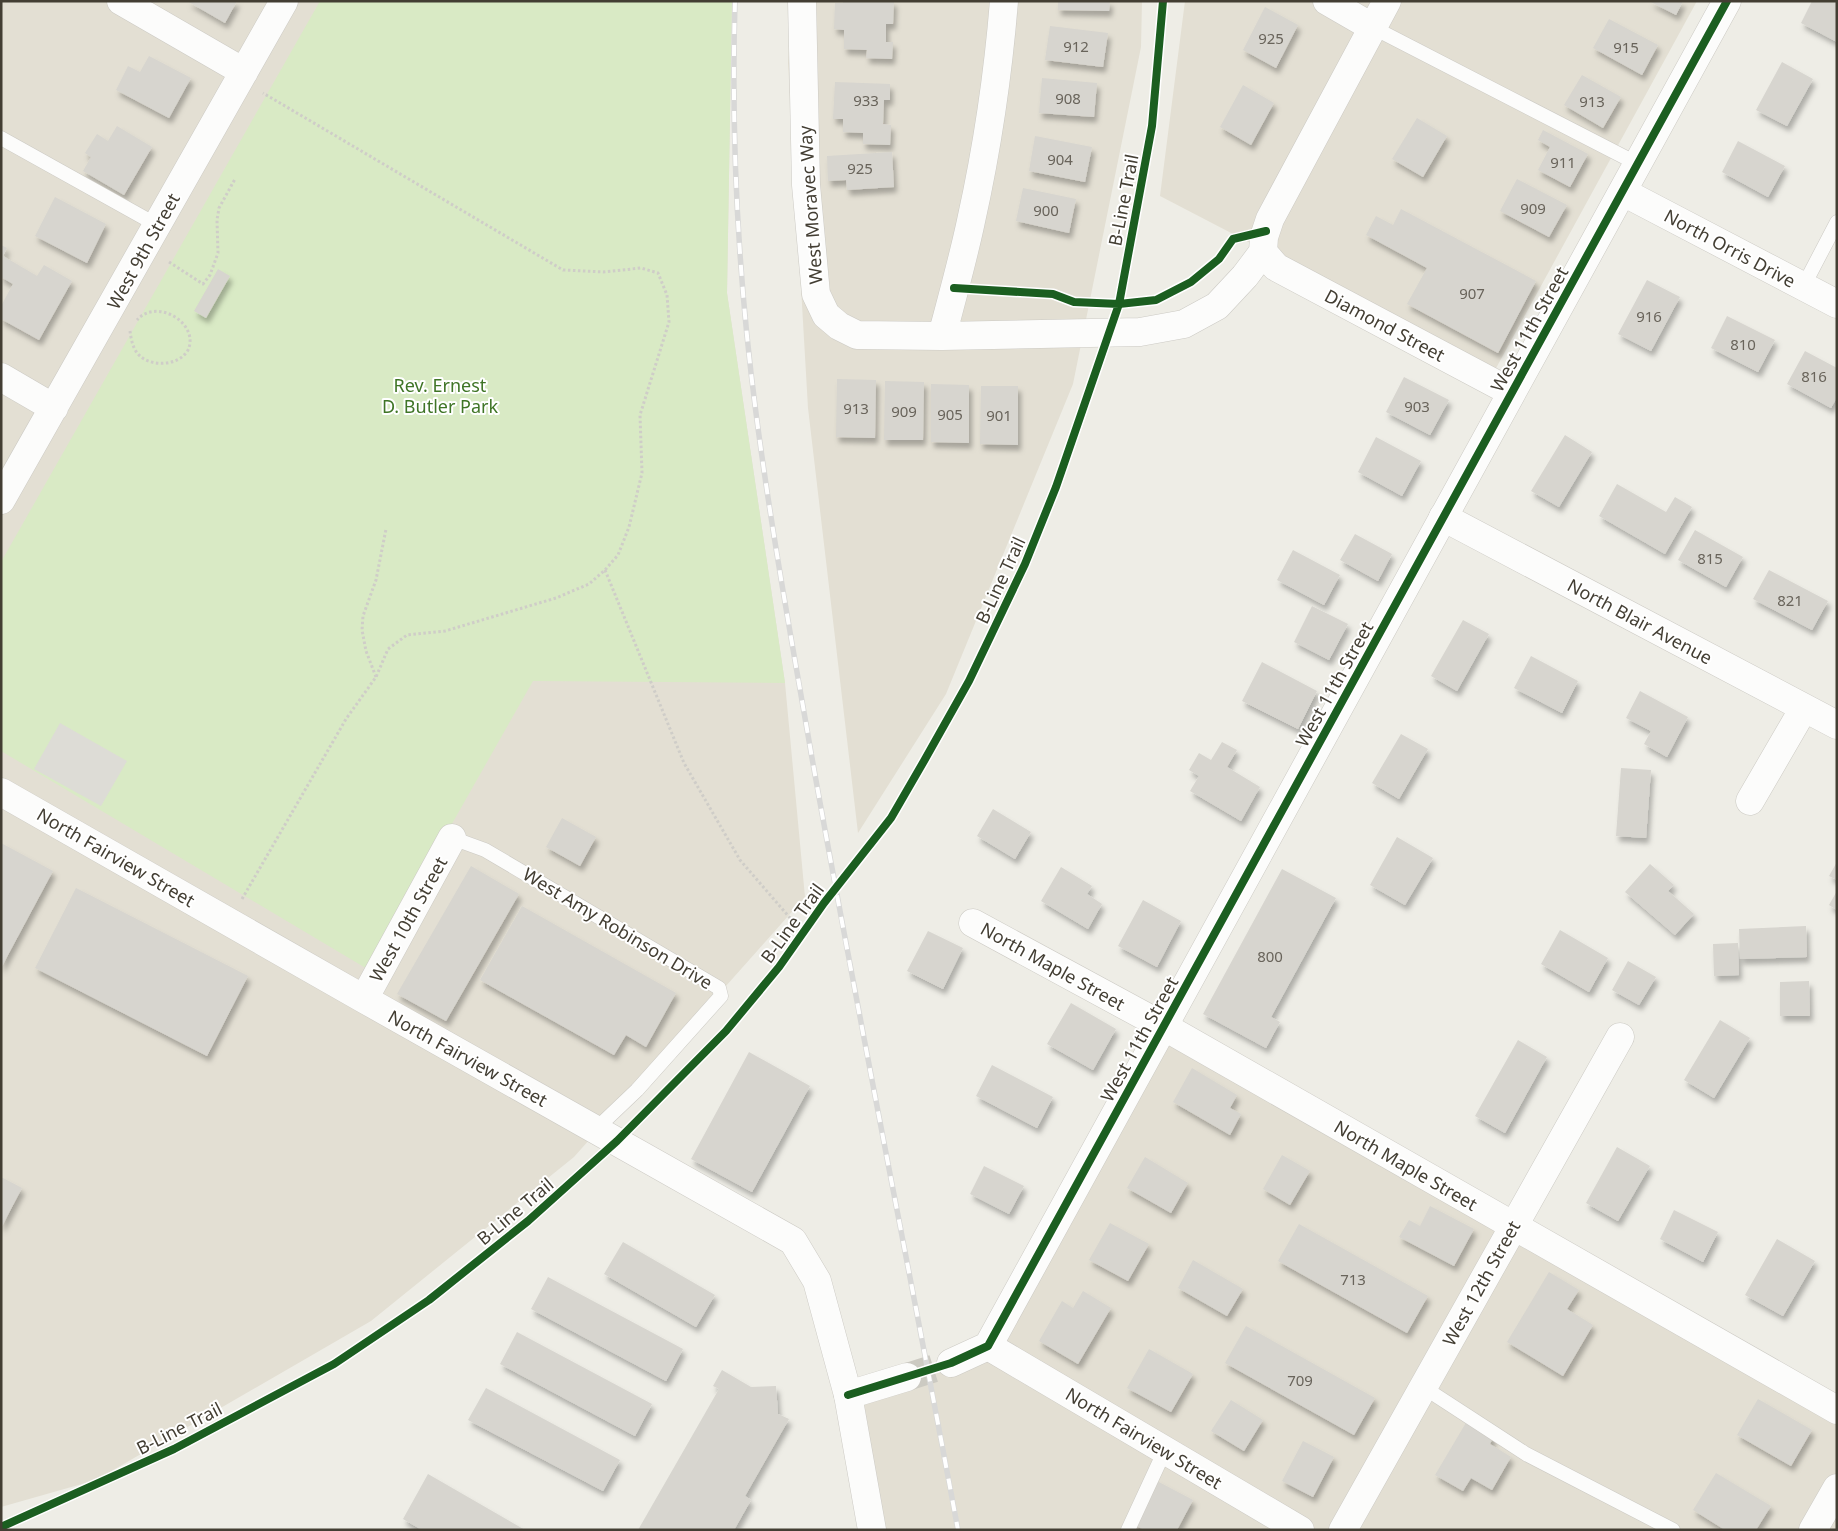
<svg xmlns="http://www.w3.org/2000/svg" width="1838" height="1531" font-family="'Noto Sans',sans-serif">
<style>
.residential{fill:#e3dfd3}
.green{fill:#d9eac5}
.parking{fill:#dddcd6}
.building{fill:#d7d5cf;filter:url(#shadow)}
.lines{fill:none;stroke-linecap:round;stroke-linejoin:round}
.tertiary-tunnel{stroke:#cccac2;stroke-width:28;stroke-dasharray:28 14;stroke-linecap:butt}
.service-casing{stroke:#cccac4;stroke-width:15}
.minor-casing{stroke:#cccac4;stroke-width:29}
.tertiary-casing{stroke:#cccac4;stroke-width:29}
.path{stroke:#cfcdc8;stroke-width:3;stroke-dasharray:2.5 2.5;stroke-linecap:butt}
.service{stroke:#fcfcfb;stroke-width:14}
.minor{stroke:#fcfcfb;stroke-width:28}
.tertiary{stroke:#fcfcfb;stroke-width:28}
.rail-casing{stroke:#d8d8d7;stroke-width:5.5}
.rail{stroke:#fff;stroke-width:4;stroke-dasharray:11;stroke-linecap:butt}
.cycleway-casing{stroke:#fff;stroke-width:11}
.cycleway{stroke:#1b5e20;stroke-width:8}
.labels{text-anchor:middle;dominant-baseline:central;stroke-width:4;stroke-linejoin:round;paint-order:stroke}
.number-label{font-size:15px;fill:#69645b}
.street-label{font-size:18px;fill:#433e33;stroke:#fff}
.park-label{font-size:18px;fill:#3f7526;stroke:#fff}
</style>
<defs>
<filter id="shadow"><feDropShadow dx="3" dy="5.5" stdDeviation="2.5" flood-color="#0004"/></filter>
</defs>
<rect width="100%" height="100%" fill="#eeede6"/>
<!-- residential -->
<path class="residential" d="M 1,1 L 732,1 L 727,293 L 785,683 L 805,897 L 574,1157 L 371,1321 L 96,1480 L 1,1507 Z
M 793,1 L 1142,1 L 1141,47 L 1073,384 L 946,694 L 858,833 L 808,408 L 788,63 Z
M 1185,1 L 1697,1 L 1495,370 L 1160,196 Z
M 1168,1027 L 1837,1409 L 1837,1530 L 876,1530 L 855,1399 L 981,1348 Z"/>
<!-- green -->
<path class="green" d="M 320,1 L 732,1 L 727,293 L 785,683 L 533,681 L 369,970 L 1,751 L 1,562 Z"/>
<!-- parking -->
<path class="parking" d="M 60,723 L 127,761 L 101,806 L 34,769 Z"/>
<!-- building -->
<path class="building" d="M 187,1 L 237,1 L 225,23 Z
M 843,1 L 894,1 L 893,24 L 886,24 L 886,42 L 893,42 L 892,59 L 866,58 L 867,50 L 844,49 L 844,30 L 834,29 L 835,3 L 843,3 Z
M 1058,1 L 1110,1 L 1109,11 L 1058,10 Z
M 1649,1 L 1683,1 L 1676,15 Z
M 1812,1 L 1837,2 L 1837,42 L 1801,23 Z
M 1265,7 L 1298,25 L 1276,68 L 1243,50 Z
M 1609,19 L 1658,45 L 1642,75 L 1593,48 Z
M 1050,26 L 1108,33 L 1103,67 L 1045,60 Z
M 149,56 L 191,78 L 169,118 L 116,90 L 128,66 L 140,72 Z
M 1782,62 L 1813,79 L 1787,126 L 1756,110 Z
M 1582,75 L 1621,97 L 1603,128 L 1564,105 Z
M 1042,78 L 1097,83 L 1094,117 L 1039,113 Z
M 835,82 L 890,84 L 890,100 L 884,100 L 883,124 L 891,125 L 890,145 L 863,144 L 863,133 L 843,132 L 843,119 L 833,119 Z
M 1243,85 L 1274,103 L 1251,145 L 1220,127 Z
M 1417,118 L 1447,136 L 1423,177 L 1392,159 Z
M 117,126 L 152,147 L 124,195 L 83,171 L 91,157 L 85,153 L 97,134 L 108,141 Z
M 1543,130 L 1588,154 L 1570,187 L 1538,170 L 1550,147 L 1538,140 Z
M 1035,136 L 1092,147 L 1085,182 L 1029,171 Z
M 1738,141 L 1785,166 L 1768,197 L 1722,172 Z
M 892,152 L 894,187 L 847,190 L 846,180 L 828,181 L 827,156 Z
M 1517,179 L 1567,205 L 1549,237 L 1500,211 Z
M 1023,188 L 1076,199 L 1069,233 L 1016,221 Z
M 55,197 L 106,224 L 87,263 L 35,236 Z
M 1401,209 L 1536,281 L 1498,353 L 1407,304 L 1427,268 L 1366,235 L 1376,216 L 1393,225 Z
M 1,245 L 7,248 L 3,256 L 37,276 L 44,265 L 72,281 L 39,340 L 1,319 L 1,306 L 13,284 L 1,277 Z
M 218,269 L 230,276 L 206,318 L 194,311 Z
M 1647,280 L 1680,297 L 1651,351 L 1618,334 Z
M 1727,316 L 1775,340 L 1758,372 L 1711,348 Z
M 1805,351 L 1837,368 L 1837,397 L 1831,408 L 1787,384 Z
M 1404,377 L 1449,400 L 1430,435 L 1386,412 Z
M 837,379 L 876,380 L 875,438 L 836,437 Z
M 885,381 L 924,382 L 923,440 L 884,440 Z
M 931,384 L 969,385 L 969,443 L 931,442 Z
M 981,386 L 1018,386 L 1018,445 L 980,444 Z
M 1565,435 L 1592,452 L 1559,507 L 1531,491 Z
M 1376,437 L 1421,461 L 1402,496 L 1358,472 Z
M 1617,484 L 1666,512 L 1675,497 L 1692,507 L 1665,554 L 1599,516 Z
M 1695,530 L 1743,557 L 1726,587 L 1678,560 Z
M 1355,534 L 1392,554 L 1378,581 L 1340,560 Z
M 1293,550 L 1340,575 L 1324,605 L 1277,580 Z
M 1769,570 L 1828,601 L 1812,630 L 1753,599 Z
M 1312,606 L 1348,624 L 1329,660 L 1294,642 Z
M 1463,620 L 1489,634 L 1457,691 L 1431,676 Z
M 1531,656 L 1578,681 L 1562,713 L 1514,688 Z
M 1262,662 L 1317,691 L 1298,729 L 1242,701 Z
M 1640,691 L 1688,717 L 1667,757 L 1644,744 L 1651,731 L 1626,718 Z
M 1401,734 L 1428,749 L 1399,799 L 1372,783 Z
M 1222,742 L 1237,750 L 1227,767 L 1260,787 L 1241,821 L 1190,791 L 1199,776 L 1189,770 L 1199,753 L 1211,760 Z
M 1621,768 L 1651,770 L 1646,838 L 1616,836 Z
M 993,809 L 1031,832 L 1015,859 L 977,836 Z
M 562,818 L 596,837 L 580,866 L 546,847 Z
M 1397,837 L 1433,858 L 1405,905 L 1370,885 Z
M 1,843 L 53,871 L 1,968 Z
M 1837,862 L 1837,880 L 1829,876 Z
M 1650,864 L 1674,885 L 1668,891 L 1694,914 L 1675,935 L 1625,892 Z
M 471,866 L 519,894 L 446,1021 L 397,994 Z
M 1061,867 L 1092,886 L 1087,894 L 1102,904 L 1088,929 L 1041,901 Z
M 1282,869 L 1336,898 L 1271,1017 L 1280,1022 L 1266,1048 L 1203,1014 Z
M 76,888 L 248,976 L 207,1056 L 35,968 Z
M 1837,891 L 1837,910 L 1829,905 Z
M 1143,900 L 1181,921 L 1157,967 L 1118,946 Z
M 522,906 L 676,993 L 646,1047 L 626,1035 L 614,1055 L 480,980 Z
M 1806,926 L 1807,957 L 1740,959 L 1739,929 Z
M 1560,930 L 1608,958 L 1589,992 L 1541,964 Z
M 928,931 L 963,948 L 943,989 L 907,971 Z
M 1738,943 L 1739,975 L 1714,976 L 1713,944 Z
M 1628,961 L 1656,977 L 1639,1005 L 1612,990 Z
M 1809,981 L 1810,1016 L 1780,1016 L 1780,982 Z
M 1071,1003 L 1116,1029 L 1093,1070 L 1047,1044 Z
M 1720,1020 L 1750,1038 L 1714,1098 L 1684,1080 Z
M 1518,1040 L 1547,1057 L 1505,1133 L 1475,1116 Z
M 749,1052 L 810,1086 L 752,1192 L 691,1159 Z
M 992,1065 L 1053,1097 L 1037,1128 L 976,1096 Z
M 1192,1068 L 1237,1095 L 1230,1108 L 1241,1114 L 1230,1135 L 1173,1102 Z
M 1617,1147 L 1650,1166 L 1618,1221 L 1586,1203 Z
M 1282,1155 L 1310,1171 L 1290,1205 L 1263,1189 Z
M 1145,1157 L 1188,1183 L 1171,1213 L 1127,1188 Z
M 984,1166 L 1024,1186 L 1009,1214 L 970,1194 Z
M 1,1177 L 22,1188 L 1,1228 Z
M 1430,1206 L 1474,1229 L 1454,1266 L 1399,1237 L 1409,1220 L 1420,1226 Z
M 1674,1210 L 1718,1232 L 1703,1262 L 1660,1239 Z
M 1110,1223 L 1149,1244 L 1128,1281 L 1089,1260 Z
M 1299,1224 L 1428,1296 L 1407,1333 L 1278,1261 Z
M 1777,1239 L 1815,1261 L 1783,1316 L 1745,1295 Z
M 623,1242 L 715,1295 L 696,1327 L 604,1274 Z
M 1193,1260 L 1243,1289 L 1227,1316 L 1178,1288 Z
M 1549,1272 L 1579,1290 L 1567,1309 L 1593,1325 L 1563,1376 L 1507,1342 Z
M 548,1277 L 683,1349 L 666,1381 L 531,1309 Z
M 1083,1291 L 1111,1308 L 1078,1364 L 1039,1341 L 1062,1301 L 1073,1308 Z
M 1246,1326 L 1375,1398 L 1354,1435 L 1225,1363 Z
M 517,1332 L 652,1404 L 635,1436 L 500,1364 Z
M 1149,1349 L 1193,1374 L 1171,1412 L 1127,1388 Z
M 722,1370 L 751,1387 L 776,1386 L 778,1414 L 789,1419 L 745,1496 L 751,1500 L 734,1530 L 638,1530 L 719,1389 L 713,1386 Z
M 486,1388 L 620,1460 L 603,1491 L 468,1420 Z
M 1758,1399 L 1812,1430 L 1791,1466 L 1737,1435 Z
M 1231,1400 L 1263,1420 L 1244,1451 L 1211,1431 Z
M 1467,1421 L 1494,1436 L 1490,1444 L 1511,1457 L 1492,1490 L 1471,1478 L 1463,1491 L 1435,1475 Z
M 1303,1441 L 1334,1457 L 1313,1497 L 1282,1481 Z
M 1716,1473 L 1771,1506 L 1756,1530 L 1725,1530 L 1693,1510 Z
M 428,1474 L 525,1530 L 422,1530 L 403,1519 Z
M 1155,1480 L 1193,1500 L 1177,1530 L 1144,1530 L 1133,1524 Z"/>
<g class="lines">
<!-- tertiary-tunnel -->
<path class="tertiary-tunnel" d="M 907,1377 L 951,1363"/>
<defs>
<path id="service" d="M 1372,27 L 1638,164
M 1,138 L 157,225
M 1803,287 L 1837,222
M 452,838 L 485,850 L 719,988 L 721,996 L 637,1090 L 596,1129
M 1423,1387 L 1526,1454 L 1673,1530
M 1128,1530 L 1165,1450"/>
<path id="minor" d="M 121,1 L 244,72
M 802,1 L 806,185 L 816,294 L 826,315 L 839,326 L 857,335 L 942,336
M 1004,1 C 998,75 987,149 971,221 C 963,259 952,298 942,336 L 1140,332 L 1184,324 L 1217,306 L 1245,276 L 1263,252
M 1327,1 L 1372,27
M 1623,192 L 1837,304
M 1263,252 L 1276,267 L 1511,392
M 1263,252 L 1264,237 L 1270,219 L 1387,1
M 1,377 L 54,408
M 1,500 L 284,1
M 1443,517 L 1837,725
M 1,792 L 364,999 L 793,1241 L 817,1281 L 848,1395
M 1750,801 L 1804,708
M 973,923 L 1163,1026 L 1837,1410
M 364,999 L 452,838
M 988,1346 L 1300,1530
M 1343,1530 L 1620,1037
M 1813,1530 L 1837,1488"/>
<path id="tertiary" d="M 951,1363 L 988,1346 L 1727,1
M 872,1530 L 848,1395 L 907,1377"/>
</defs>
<!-- service casing -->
<use href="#service" class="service-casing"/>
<!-- minor casing -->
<use href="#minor" class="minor-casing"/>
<!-- tertiary casing -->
<use href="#tertiary" class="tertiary-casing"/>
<!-- path -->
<path class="path" d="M 169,262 L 203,284 L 210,275 L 218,253 L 217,220 L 219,208 L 235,179
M 130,331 C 131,339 133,350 140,356 C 152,367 179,366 188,350 C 200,324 157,297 137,320
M 605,570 L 684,763 L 740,860 L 803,933
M 376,677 L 366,651 L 362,630 L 363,616 L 376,580 L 386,529
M 242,899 L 346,719 L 376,677 L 388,649 L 407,635 L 445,631 L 556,598 L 589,584 L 605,570 L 618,555 L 629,527 L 642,473 L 640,415 L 669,322 L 667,295 L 658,273 L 641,268 L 603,272 L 563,270 L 263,93"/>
<!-- service -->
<use href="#service" class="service"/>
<!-- minor -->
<use href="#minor" class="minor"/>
<!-- tertiary -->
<use href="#tertiary" class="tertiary"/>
<defs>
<path id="rail" d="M 735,1 C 731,138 738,277 756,413 C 771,528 792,643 812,758 C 858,1016 910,1272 958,1530"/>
</defs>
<!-- rail casing -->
<use href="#rail" class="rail-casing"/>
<!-- rail -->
<use href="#rail" class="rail"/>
<defs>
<path id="cycleway" d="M 954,288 L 1053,294 L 1074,302 L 1119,304 L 1156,300 L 1191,282 L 1219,259 L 1233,239 L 1266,231
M 848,1395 L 951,1363 L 988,1346 L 1727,1
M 1,1527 L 174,1449 L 334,1364 L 429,1300 L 528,1221 L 617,1141 L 726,1031 L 779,967 L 824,903 L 891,818 L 924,761 L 969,681 L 992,633 L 1025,564 L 1056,487 L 1119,304 L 1152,126 L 1163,1"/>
</defs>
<!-- cycleway casing -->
<use href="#cycleway" class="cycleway-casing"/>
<!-- cycleway -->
<use href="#cycleway" class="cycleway"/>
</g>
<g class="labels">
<!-- number labels -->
<g class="number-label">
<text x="1271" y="38">925</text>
<text x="1076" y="46">912</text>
<text x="1626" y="47">915</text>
<text x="1068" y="98">908</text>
<text x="866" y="100">933</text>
<text x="1592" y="101">913</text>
<text x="1060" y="159">904</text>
<text x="1563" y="162">911</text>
<text x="860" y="168">925</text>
<text x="1533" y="208">909</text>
<text x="1046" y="210">900</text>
<text x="1472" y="293">907</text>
<text x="1649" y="316">916</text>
<text x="1743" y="344">810</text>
<text x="1814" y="376">816</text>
<text x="1417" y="406">903</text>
<text x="856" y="408">913</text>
<text x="904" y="411">909</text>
<text x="950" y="414">905</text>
<text x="999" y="415">901</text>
<text x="1710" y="558">815</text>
<text x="1790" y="600">821</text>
<text x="1270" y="956">800</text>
<text x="1353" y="1279">713</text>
<text x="1300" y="1380">709</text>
</g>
<!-- street labels -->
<g class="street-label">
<text transform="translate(1123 200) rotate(-79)">B-Line Trail</text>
<text transform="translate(810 205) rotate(-94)">West Moravec Way</text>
<text transform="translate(1730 248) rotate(28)">North Orris Drive</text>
<text transform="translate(143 251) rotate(-61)">West 9th Street</text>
<text transform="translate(1385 325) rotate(28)">Diamond Street</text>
<text transform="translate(1529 329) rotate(-61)">West 11th Street</text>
<text transform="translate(1000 580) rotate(-65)">B-Line Trail</text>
<text transform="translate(1640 621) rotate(28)">North Blair Avenue</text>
<text transform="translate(1334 684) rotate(-61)">West 11th Street</text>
<text transform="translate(116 857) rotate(30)">North Fairview Street</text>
<text transform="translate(408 919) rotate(-61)">West 10th Street</text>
<text transform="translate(792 923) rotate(-54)">B-Line Trail</text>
<text transform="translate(618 928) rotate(31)">West Amy Robinson Drive</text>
<text transform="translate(1053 966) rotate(29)">North Maple Street</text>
<text transform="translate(1139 1039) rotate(-61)">West 11th Street</text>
<text transform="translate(468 1058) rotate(29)">North Fairview Street</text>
<text transform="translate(1406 1165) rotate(30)">North Maple Street</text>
<text transform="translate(515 1211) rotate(-40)">B-Line Trail</text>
<text transform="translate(1481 1283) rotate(-61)">West 12th Street</text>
<text transform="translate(179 1428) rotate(-27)">B-Line Trail</text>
<text transform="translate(1144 1438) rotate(31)">North Fairview Street</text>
</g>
<!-- park labels -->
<g class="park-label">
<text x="440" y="385">Rev. Ernest<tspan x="440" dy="21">D. Butler Park</tspan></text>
</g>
</g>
<!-- border -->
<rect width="1838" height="1531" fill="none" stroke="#433e33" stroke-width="5"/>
</svg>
